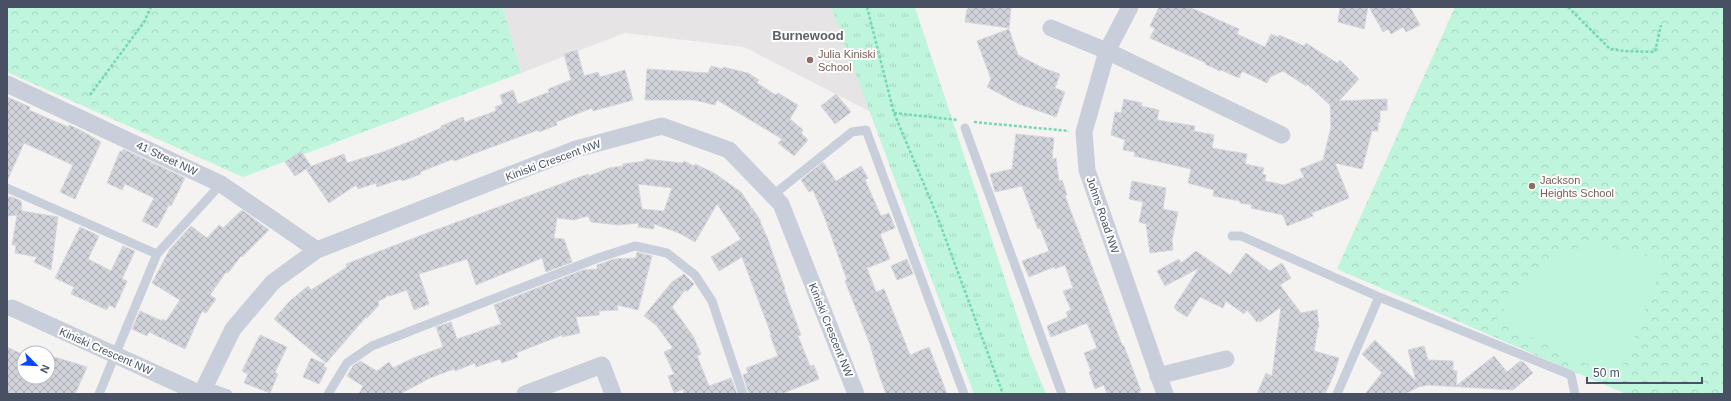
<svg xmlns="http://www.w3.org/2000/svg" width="1731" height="401" font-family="Arial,sans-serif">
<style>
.education{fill:#e6e4e4}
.grass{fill:url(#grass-tufts)}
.park{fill:url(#park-crowns)}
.pitch{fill:#bef5dc}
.building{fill:url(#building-cross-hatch);stroke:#d6d7de;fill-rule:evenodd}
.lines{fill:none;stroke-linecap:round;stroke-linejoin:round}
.path{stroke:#72d8b6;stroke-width:2.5;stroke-dasharray:3 2;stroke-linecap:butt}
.lane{stroke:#c8cfdb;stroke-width:9}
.street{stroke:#c8cfdb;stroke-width:17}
.education-dot{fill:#8d6e63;stroke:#fff;stroke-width:1.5}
.labels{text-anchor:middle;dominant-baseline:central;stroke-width:4;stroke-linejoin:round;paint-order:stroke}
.education-label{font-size:11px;fill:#785e54;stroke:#fff;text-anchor:start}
.street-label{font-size:11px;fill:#485163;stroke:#fff}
.quarter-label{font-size:13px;font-weight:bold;fill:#5e6168;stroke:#fff}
</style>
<defs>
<pattern id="grass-tufts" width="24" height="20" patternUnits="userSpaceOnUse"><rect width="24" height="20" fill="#bef5dc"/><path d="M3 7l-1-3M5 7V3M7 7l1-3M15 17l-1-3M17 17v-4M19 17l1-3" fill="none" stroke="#a5d4c0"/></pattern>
<pattern id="park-crowns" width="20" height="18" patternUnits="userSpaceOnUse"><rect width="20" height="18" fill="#bef5dc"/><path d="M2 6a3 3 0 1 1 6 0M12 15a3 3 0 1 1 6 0" fill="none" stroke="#a5d4c0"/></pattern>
<pattern id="building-cross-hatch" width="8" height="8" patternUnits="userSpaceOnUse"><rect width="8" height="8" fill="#d1d3da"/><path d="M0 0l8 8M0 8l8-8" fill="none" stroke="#acaeb4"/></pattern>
</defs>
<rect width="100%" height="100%" fill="#f5f3f2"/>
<!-- education -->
<path class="education" d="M 503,7 L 831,7 L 871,112 L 744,47 L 625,33 L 521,73 Z"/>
<!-- grass -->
<path class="grass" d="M 831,7 L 915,7 L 1030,355 L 1046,394 L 974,394 Z"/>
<!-- park -->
<path class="park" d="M 7,7 L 503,7 L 521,73 L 243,177 L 7,72 Z
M 1455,7 L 1724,7 L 1724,394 L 1626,394 L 1337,269 Z"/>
<!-- pitch -->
<path class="pitch" d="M 1591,243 L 1665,260 L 1623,365 L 1604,372 L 1496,320 L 1525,281 L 1553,259 Z"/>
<!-- building -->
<path class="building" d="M 968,7 L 1011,7 L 1009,28 L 965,22 L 967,9 L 968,10 Z
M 1159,7 L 1189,7 L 1239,29 L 1237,34 L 1265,47 L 1271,34 L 1278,37 L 1279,35 L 1304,46 L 1306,43 L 1337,63 L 1340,60 L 1359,79 L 1339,101 L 1387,99 L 1387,110 L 1380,111 L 1380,122 L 1378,122 L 1378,131 L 1372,131 L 1362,169 L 1335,163 L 1349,198 L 1312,213 L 1313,216 L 1287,226 L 1283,215 L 1251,208 L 1252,205 L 1240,203 L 1240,201 L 1213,196 L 1214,190 L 1188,183 L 1191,169 L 1134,156 L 1135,152 L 1123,150 L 1125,140 L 1111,135 L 1115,112 L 1121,113 L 1124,99 L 1142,103 L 1141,106 L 1159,110 L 1157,120 L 1195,126 L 1194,131 L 1214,135 L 1212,148 L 1247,154 L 1245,164 L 1264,168 L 1262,174 L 1266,175 L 1265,181 L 1284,185 L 1304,177 L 1300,169 L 1323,160 L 1331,127 L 1330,105 L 1307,84 L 1306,86 L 1283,71 L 1270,77 L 1267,83 L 1242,71 L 1239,78 L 1221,70 L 1220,71 L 1205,64 L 1206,63 L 1150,38 L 1155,28 L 1150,26 Z
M 1340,7 L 1368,7 L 1364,29 L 1338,22 Z
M 1369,7 L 1410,7 L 1420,25 L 1406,32 L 1403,27 L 1391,34 L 1388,29 L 1383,32 Z
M 1009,29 L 1018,55 L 1043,68 L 1060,74 L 1055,88 L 1065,92 L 1056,117 L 1019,104 L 987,87 L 991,79 L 977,41 Z
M 577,50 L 584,76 L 598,72 L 600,77 L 625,70 L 633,100 L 593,111 L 592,108 L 556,122 L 557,125 L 539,132 L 538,130 L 454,161 L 453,159 L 420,172 L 421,174 L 402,181 L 401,179 L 377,187 L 376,183 L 358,189 L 356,185 L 329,203 L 306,169 L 295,176 L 285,162 L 301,151 L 311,166 L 309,167 L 344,154 L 347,163 L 383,152 L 416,139 L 441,128 L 441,126 L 463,117 L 465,122 L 496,111 L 495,107 L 503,104 L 500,95 L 513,90 L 518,104 L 549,92 L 548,89 L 571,80 L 564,54 Z
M 711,66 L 723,69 L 723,67 L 748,73 L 759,80 L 757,83 L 776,95 L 778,93 L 798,105 L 790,119 L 803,130 L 801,133 L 808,140 L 794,156 L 778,143 L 782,139 L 717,100 L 715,105 L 694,100 L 645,100 L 647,69 L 708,73 Z
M 836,94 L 851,112 L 835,124 L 821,106 Z
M 7,97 L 30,107 L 29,110 L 68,127 L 69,125 L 80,130 L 101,142 L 75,199 L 60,192 L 73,165 L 24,143 L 7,181 Z
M 1016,134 L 1054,138 L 1052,159 L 1056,158 L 1059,181 L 1062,180 L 1067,195 L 1065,196 L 1122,345 L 1124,346 L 1141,391 L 1139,391 L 1140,394 L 1107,394 L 1104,385 L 1095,389 L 1089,372 L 1091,371 L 1084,353 L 1097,348 L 1087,323 L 1051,337 L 1047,326 L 1068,317 L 1066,312 L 1071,310 L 1063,291 L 1073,288 L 1065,265 L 1055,269 L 1054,267 L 1029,277 L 1022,261 L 1049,251 L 1040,228 L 1038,229 L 1022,186 L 995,192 L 990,174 L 1012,169 Z
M 123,149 L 185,178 L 171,206 L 169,205 L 157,228 L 142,221 L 154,198 L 125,184 L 122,190 L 107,183 L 120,151 L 122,152 Z
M 645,159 L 683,163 L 684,161 L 694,166 L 695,164 L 714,173 L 741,192 L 751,207 L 750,209 L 752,208 L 761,221 L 760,222 L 767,237 L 785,289 L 784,289 L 801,335 L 798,336 L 810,366 L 814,365 L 819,379 L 781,394 L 749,394 L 743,375 L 748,373 L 746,368 L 778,356 L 770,335 L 771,334 L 742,257 L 719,271 L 711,257 L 741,239 L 717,204 L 695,242 L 679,233 L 654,224 L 654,229 L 638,227 L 639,223 L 619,225 L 591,222 L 588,216 L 574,220 L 557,218 L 554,238 L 564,239 L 572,262 L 546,272 L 542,258 L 476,285 L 467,259 L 419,274 L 429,304 L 414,310 L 407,290 L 390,296 L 388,295 L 385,298 L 378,301 L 379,305 L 367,318 L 366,317 L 326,363 L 274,319 L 290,301 L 308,286 L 311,290 L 347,267 L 346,264 L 430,232 L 588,174 L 589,176 L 609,168 L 623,166 L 623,164 L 645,161 ZM 638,184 L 672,188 L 664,211 L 642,209 Z
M 823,162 L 836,181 L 861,166 L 868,178 L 865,180 L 881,216 L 889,213 L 895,228 L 880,234 L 890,259 L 867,268 L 876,292 L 884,289 L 910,355 L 929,347 L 947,394 L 886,394 L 877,369 L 870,344 L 845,281 L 847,280 L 824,216 L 813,190 L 809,192 L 801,180 Z
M 1132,181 L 1166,188 L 1163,209 L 1178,212 L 1172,240 L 1173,250 L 1150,253 L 1146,224 L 1139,222 L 1143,202 L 1129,199 Z
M 7,197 L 12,197 L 21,201 L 22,211 L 58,217 L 51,270 L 34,262 L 37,257 L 15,253 L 16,245 L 12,245 L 17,215 L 7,216 Z
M 242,210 L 269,230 L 242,257 L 241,256 L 228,273 L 226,272 L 210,295 L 216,299 L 206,313 L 202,311 L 185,349 L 149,332 L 147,336 L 132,329 L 140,311 L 162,321 L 162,319 L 166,321 L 180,300 L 152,283 L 170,249 L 191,226 L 207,238 L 219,225 L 223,228 Z
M 80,227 L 99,236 L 88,259 L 111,271 L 123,246 L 135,251 L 122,279 L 127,281 L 115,308 L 109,305 L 107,310 L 71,294 L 74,287 L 55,278 Z
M 1196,251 L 1230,275 L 1246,253 L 1270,271 L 1282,263 L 1291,278 L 1280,285 L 1301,313 L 1317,310 L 1319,327 L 1318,327 L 1314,351 L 1339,358 L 1334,374 L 1325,394 L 1257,394 L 1266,373 L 1272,376 L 1281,307 L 1260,322 L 1259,320 L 1257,322 L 1247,310 L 1244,314 L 1226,301 L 1223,308 L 1200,297 L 1187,317 L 1176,310 L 1174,307 L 1199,268 L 1165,286 L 1157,271 L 1179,259 L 1181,263 Z
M 637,252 L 652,256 L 638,310 L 617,305 L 618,310 L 599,311 L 599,315 L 576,317 L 580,333 L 562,337 L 562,335 L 516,353 L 518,357 L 502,363 L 500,359 L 476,367 L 475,363 L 455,371 L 454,369 L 430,378 L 400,394 L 359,394 L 363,386 L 347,376 L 353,366 L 360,361 L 377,371 L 389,362 L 393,368 L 413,358 L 443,347 L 436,327 L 451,322 L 457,339 L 501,324 L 494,305 L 583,270 L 597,269 L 597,265 L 600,264 L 614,259 L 636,258 Z
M 907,259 L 913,274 L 897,280 L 891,266 Z
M 684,274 L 694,284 L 687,292 L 685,290 L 672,307 L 693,336 L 701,354 L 697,356 L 709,386 L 731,378 L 737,394 L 684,394 L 683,389 L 674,393 L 668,376 L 674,374 L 664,352 L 673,348 L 656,325 L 644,316 L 672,282 Z
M 260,335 L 287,347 L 275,372 L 278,374 L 270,393 L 244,383 L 248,374 L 242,371 Z
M 1375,340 L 1416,381 L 1408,350 L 1424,346 L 1428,360 L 1453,361 L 1453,370 L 1457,371 L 1456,386 L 1494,356 L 1507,372 L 1520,361 L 1523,362 L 1533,373 L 1513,390 L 1428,385 L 1418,387 L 1405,394 L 1365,394 L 1382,373 L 1362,354 Z
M 7,347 L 24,355 L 24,377 L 48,377 L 48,355 L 87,367 L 75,394 L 7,394 Z
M 311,358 L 325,364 L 323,366 L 327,368 L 319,384 L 303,377 Z"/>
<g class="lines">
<!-- path -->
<path class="path" d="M 867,7 L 894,113 L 936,213 L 1003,394
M 1479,7 L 1486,7
M 1568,7 L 1610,49 L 1624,51 L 1655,52 L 1661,25
M 90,95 L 144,22 L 151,7
M 894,113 L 958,120
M 974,122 L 1069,131"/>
<!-- lane -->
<path class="lane" d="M 965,128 L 1062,394
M 7,188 L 157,254
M 773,195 L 852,132 L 866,130 L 964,394
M 1232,236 L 1241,236 L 1379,297 L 1571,375 L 1575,394
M 205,386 L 228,394
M 99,394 L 157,254 L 221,184
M 328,394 L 347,363 L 372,346 L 598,258 L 635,246 L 667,253 L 695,275 L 712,301 L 743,394
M 1337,394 L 1379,297"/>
<!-- street -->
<path class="street" d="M 1130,7 L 1107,51 L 1084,132 L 1087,170 L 1165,394
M 1051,28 L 1107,51 L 1282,135
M 7,84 L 221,184 L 317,250
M 12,308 L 201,394
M 1158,376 L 1226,359
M 201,394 L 233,329 L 273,282 L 317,250 L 576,149 L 662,126 L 729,150 L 781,204 L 856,394
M 525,394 L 602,365 L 613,394"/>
</g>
<!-- markers -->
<g class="education-dot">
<circle cx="810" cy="60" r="4"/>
<circle cx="1532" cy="186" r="4"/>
</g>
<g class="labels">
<!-- education labels -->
<g class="education-label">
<text x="818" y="54">Julia Kiniski<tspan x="818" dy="13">School</tspan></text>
<text x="1540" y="180">Jackson<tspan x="1540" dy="13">Heights School</tspan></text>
</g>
<!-- street labels -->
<g class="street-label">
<text transform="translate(167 158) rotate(25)">41 Street NW</text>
<text transform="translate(553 160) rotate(-20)">Kiniski Crescent NW</text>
<text transform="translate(1103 215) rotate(71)">Johns Road NW</text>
<text transform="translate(831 330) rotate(68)">Kiniski Crescent NW</text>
<text transform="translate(106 351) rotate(24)">Kiniski Crescent NW</text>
</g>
<!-- quarter labels -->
<g class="quarter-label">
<text x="808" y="35">Burnewood</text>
</g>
</g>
<!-- border -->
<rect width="1731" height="401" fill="none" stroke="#485163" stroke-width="16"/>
<!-- north arrow -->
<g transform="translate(36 365) rotate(114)"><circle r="19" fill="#ffffff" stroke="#b6b9c1"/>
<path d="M0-3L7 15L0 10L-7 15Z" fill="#0749fa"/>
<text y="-6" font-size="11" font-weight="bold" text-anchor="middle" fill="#485163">N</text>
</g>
<!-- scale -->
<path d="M1587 377v6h115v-6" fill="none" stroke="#485163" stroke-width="2"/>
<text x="1593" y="377" font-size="12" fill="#485163" stroke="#ffffff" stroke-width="3" paint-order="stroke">50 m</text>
</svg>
